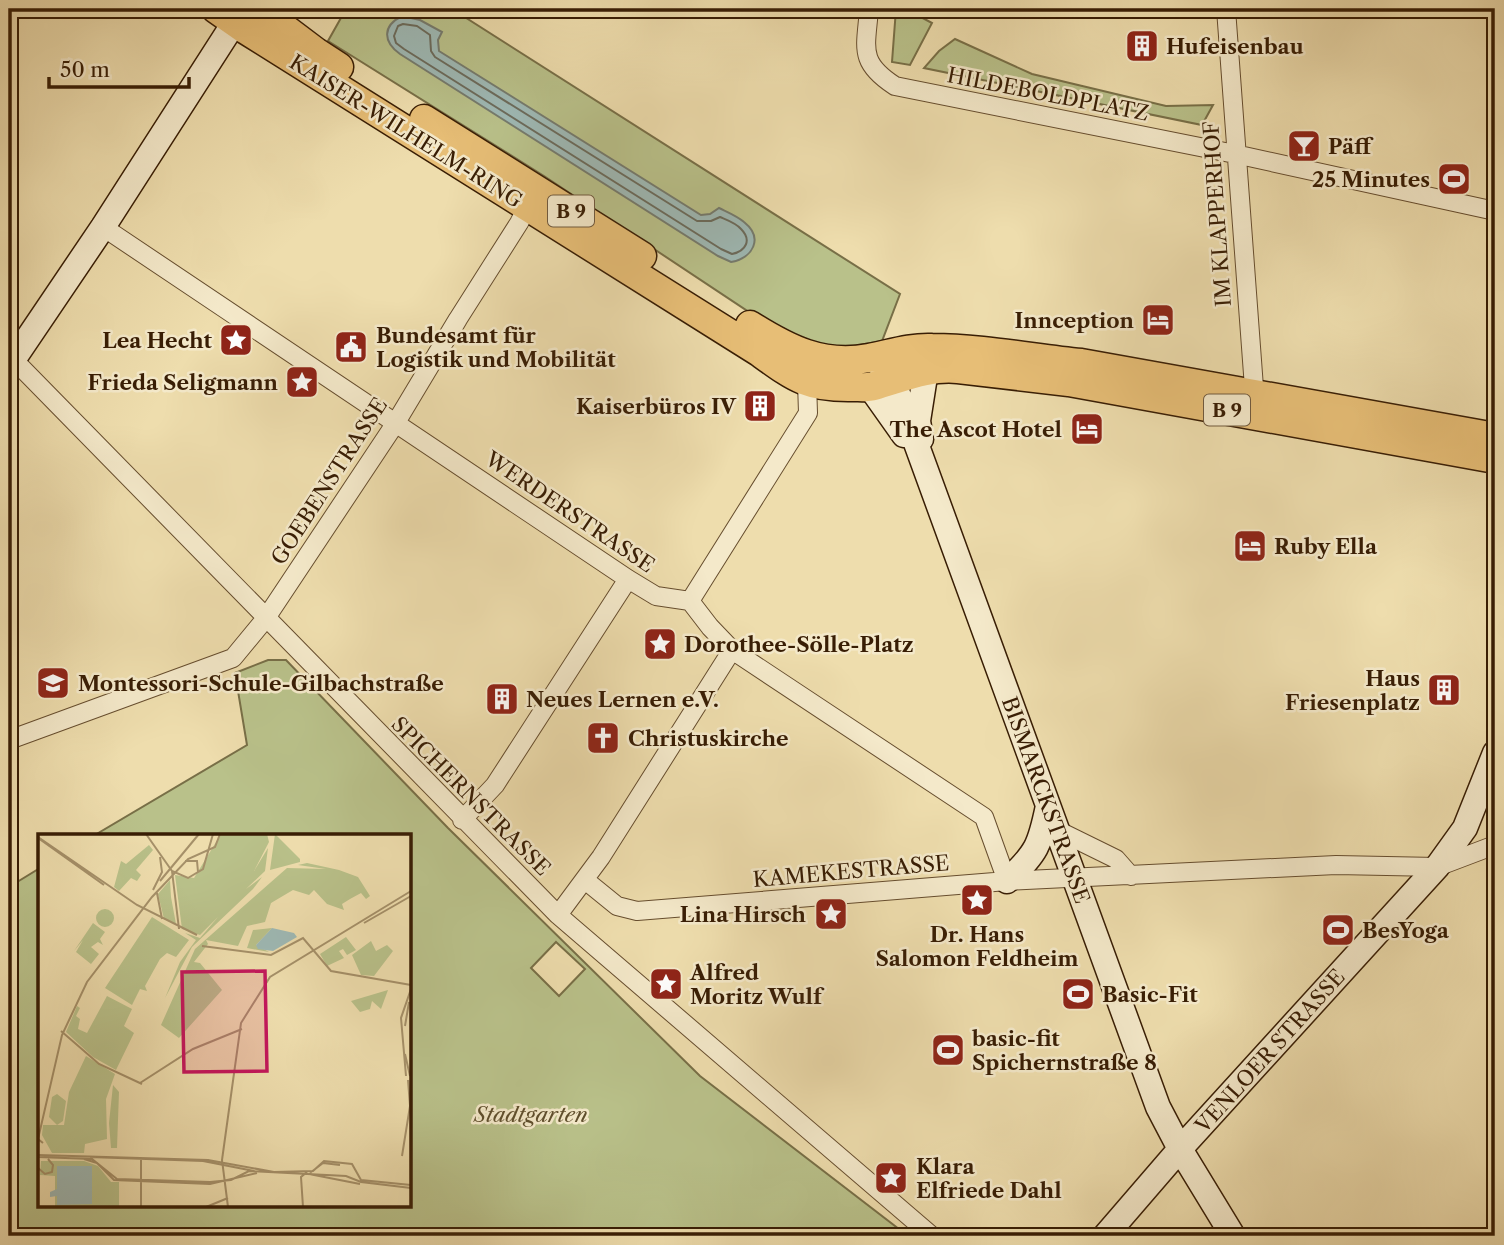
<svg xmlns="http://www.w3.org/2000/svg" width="1504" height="1245" font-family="'Libre Caslon Text',serif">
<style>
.green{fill:#b9c18a;stroke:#786f47;stroke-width:2;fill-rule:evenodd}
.water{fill:#9eb9b5;stroke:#757b6e;stroke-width:2}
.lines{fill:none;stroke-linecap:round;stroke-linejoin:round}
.shore{stroke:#6b6b5c;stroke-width:2}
.street-casing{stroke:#664d2e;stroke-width:20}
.secondary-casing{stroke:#381d04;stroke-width:27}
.primary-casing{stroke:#381d04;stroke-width:31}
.street{stroke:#f4e9ca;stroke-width:18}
.secondary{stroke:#f4e9ca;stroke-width:24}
.primary{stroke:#e7be76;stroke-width:28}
.labels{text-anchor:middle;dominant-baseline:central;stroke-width:5;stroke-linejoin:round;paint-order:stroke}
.shield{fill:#f4e9ca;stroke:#705a3f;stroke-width:2}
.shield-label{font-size:19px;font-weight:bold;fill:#381d04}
.poi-label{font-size:21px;font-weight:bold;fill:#381d04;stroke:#f4e9ca;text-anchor:start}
.street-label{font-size:21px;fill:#381d04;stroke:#f4e9ca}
.park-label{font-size:21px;font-style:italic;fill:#5f4e2c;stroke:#f4e9ca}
.inset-road{fill:none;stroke:#a59069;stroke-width:2}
.view{fill:#c2185b;fill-opacity:0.15;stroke:#c2185b;stroke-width:3.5}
.inset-edge{fill:none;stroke:#381d04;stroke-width:3.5}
</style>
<rect width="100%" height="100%" fill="#eeddad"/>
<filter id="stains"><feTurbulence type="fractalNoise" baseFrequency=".00286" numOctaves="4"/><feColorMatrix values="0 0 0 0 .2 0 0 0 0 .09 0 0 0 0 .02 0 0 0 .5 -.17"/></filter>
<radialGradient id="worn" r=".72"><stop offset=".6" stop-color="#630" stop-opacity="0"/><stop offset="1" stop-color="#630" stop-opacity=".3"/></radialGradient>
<!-- green -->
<path class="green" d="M 346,9 L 452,9 L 900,294 L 882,341 L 831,350 L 767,324 L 544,176 L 328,41 Z
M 896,9 L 906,9 L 932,23 L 910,65 L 892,62 Z
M 955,39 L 1032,74 L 1166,106 L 1213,105 L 1202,125 L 924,68 L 939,51 Z
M 268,660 L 286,660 L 448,828 L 700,1076 L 908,1236 L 38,1236 L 9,1226 L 9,887 L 40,868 L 40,1205 L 410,1205 L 410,836 L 95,835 L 247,745 L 235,673 ZM 556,942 L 585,969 L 559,996 L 531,968 Z"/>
<!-- water -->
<path class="water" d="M 402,16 L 420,20 L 442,32 L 438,40 L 439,51 L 701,215 L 710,214 L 719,208 C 727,212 737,216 744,222 C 764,238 753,258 731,262 L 718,256 L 400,54 C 383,42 382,26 402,16 Z"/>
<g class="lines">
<!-- shore -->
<path class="shore" d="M 403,24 L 417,26 L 430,35 L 431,51 L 435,57 L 697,221 L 711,221 L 720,217 C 727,220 736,223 741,229 C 752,240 746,251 732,254 L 721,249 L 404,49 L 396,43 L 394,36 L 398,26 Z"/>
<defs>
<path id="street" d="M 869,9 C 866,48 858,62 895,86 L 1235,154 L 1495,211
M 1226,9 L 1255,401
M 103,227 L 628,579 L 656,596 L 690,601 L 710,627 L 732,650 L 984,817 L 1007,881
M 9,355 L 558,915 L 932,1236
M 690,601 L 808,413 L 807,382
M 9,740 L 233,658 L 266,618 L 395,424 L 458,319 L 519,223 L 532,198
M 462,820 L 495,785 L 628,579
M 1057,830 L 1116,859 L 1131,876
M 585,880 L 617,906 L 637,911 L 1007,881 L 1336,865 L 1437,867 L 1495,845
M 558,915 L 601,857 L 732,650"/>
<path id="secondary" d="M 9,366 L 103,227 L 243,9
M 881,367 L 893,380 L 1158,1107 L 1180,1149 L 1233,1236
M 870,387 L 904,435
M 921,439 L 918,421 L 926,370
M 1007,881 C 1037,853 1040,845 1048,806
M 1105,1236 L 1180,1149 L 1437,867 L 1465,828 L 1495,753"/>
<path id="primary" d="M 216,9 L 246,30 L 759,352 C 795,378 807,388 853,387 C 860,387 867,388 874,386 C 902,378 929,366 958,369 L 1069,382 L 1495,459
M 259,9 L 316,52 L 339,67
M 424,119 L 642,256
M 750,325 C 788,349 823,367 869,358 C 890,354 910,347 932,348 C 982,348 1032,358 1081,363 L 1495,437"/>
</defs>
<!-- street casing -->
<use href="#street" class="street-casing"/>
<!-- secondary casing -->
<use href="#secondary" class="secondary-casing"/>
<!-- primary casing -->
<use href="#primary" class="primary-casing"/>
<!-- street -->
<use href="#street" class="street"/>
<!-- secondary -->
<use href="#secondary" class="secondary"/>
<!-- primary -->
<use href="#primary" class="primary"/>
</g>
<!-- icons -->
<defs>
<symbol id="building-square" viewBox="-11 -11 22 22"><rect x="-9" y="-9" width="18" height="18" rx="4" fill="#8f2418" stroke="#f4e9ca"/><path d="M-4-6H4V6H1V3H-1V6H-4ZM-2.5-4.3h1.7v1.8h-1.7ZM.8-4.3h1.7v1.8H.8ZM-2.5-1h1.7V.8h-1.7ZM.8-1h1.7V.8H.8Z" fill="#fff"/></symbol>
<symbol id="bar-square" viewBox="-11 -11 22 22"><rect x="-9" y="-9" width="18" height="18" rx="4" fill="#8f2418" stroke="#f4e9ca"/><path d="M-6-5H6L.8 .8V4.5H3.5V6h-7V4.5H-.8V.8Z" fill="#fff"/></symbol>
<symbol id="stadium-square" viewBox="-11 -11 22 22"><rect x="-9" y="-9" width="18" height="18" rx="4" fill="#8f2418" stroke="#f4e9ca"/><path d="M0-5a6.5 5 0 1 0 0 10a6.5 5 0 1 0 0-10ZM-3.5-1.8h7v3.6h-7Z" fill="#fff"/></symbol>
<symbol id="hotel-square" viewBox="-11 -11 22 22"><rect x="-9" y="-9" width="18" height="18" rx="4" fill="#8f2418" stroke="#f4e9ca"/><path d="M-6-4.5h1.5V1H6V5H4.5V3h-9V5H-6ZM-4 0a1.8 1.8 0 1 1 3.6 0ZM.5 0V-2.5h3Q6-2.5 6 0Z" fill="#fff"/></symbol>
<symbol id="sight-square" viewBox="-11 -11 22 22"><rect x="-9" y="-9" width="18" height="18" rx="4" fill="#8f2418" stroke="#f4e9ca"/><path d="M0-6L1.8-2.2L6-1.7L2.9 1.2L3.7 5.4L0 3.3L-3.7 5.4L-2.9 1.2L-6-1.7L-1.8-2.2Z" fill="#fff"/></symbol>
<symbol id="civic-square" viewBox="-11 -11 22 22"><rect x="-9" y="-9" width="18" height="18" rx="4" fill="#8f2418" stroke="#f4e9ca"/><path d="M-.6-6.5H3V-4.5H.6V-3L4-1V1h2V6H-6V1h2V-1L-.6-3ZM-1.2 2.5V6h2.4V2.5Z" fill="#fff"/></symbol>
<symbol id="school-square" viewBox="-11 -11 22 22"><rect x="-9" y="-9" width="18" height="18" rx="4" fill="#8f2418" stroke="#f4e9ca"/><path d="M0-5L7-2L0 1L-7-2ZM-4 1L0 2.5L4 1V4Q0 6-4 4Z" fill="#fff"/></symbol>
<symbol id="church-square" viewBox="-11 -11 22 22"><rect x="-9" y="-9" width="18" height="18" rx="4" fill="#8f2418" stroke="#f4e9ca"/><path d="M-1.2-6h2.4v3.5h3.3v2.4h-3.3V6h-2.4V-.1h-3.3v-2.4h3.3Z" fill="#fff"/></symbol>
</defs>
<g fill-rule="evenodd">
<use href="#building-square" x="1123" y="27" width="38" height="38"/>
<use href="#bar-square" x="1285" y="127" width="38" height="38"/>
<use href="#stadium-square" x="1435" y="160" width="38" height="38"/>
<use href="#hotel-square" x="1139" y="301" width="38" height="38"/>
<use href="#sight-square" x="217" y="321" width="38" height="38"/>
<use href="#civic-square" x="332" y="328" width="38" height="38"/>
<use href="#sight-square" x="283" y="363" width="38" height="38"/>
<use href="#building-square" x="741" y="387" width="38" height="38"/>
<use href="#hotel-square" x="1068" y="410" width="38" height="38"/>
<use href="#hotel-square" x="1231" y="527" width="38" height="38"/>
<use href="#sight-square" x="641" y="625" width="38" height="38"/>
<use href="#school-square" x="34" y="664" width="38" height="38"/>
<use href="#building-square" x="1425" y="671" width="38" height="38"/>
<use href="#building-square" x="483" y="680" width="38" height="38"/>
<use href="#church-square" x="584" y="719" width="38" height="38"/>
<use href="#sight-square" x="958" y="881" width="38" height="38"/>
<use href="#sight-square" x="812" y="895" width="38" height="38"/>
<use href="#stadium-square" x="1319" y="911" width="38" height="38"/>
<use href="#sight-square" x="647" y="965" width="38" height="38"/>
<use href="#stadium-square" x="1059" y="975" width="38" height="38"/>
<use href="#stadium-square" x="929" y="1031" width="38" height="38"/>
<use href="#sight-square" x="872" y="1159" width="38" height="38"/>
</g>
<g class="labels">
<!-- shield labels -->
<g class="shield">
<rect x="548" y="195.5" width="46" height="31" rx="5"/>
<rect x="1204" y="394.5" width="46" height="31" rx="5"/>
</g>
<g class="shield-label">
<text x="571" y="211">B 9</text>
<text x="1227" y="410">B 9</text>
</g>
<!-- poi labels -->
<g class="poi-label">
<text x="1166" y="46">Hufeisenbau</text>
<text x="1328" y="146">Päff</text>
<text x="1430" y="179" text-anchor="end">25 Minutes</text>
<text x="1134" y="320" text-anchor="end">Innception</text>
<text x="376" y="335">Bundesamt für<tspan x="376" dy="24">Logistik und Mobilität</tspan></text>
<text x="212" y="340" text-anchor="end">Lea Hecht</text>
<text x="278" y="382" text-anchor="end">Frieda Seligmann</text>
<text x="736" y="406" text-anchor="end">Kaiserbüros IV</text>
<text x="1062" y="429" text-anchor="end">The Ascot Hotel</text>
<text x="1274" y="546">Ruby Ella</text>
<text x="684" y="644">Dorothee-Sölle-Platz</text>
<text x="1420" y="678" text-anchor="end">Haus<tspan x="1420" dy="24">Friesenplatz</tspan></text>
<text x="78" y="683">Montessori-Schule-Gilbachstraße</text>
<text x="526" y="699">Neues Lernen e.V.</text>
<text x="628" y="738">Christuskirche</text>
<text x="806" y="914" text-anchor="end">Lina Hirsch</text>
<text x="1362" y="930">BesYoga</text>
<text x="977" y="934" text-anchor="middle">Dr. Hans<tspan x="977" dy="24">Salomon Feldheim</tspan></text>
<text x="690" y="972">Alfred<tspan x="690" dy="24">Moritz Wulf</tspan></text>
<text x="1102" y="994">Basic-Fit</text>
<text x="972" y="1038">basic-fit<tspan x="972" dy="24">Spichernstraße 8</tspan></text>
<text x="916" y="1166">Klara<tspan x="916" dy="24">Elfriede Dahl</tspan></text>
</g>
<!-- street labels -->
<g class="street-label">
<text transform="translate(1048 94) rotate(11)">HILDEBOLDPLATZ</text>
<text transform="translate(406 131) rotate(32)">KAISER-WILHELM-RING</text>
<text transform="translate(1217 214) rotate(-94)">IM KLAPPERHOF</text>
<text transform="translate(329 481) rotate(-57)">GOEBENSTRASSE</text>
<text transform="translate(570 512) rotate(34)">WERDERSTRASSE</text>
<text transform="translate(471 796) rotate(45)">SPICHERNSTRASSE</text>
<text transform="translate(1046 800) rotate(70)">BISMARCKSTRASSE</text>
<text transform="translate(851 871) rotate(-5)">KAMEKESTRASSE</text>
<text transform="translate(1270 1051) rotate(-48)">VENLOER STRASSE</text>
</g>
<!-- park labels -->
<g class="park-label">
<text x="531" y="1114">Stadtgarten</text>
</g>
</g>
<!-- overview -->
<g transform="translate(38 834)">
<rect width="373" height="373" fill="#eeddad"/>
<path d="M 183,0 L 229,0 L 231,8 L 216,37 L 230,14 L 227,37 L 208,55 L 224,43 L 215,55 L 154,113 L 127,164 L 142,128 L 158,106 L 147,99 L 162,104 L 180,83 L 162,101 L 144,95 L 137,41 L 156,44 ZM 237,0 L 262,25 L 262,28 L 232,36 ZM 111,11 L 115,16 L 98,36 L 103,41 L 99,47 L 93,44 L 81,57 L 76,53 L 83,27 L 88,30 ZM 269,29 L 301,36 L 320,43 L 332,62 L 328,65 L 323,59 L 312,65 L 304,70 L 306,76 L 289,70 L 276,56 L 271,61 L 255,56 L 233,69 L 227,88 L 209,92 L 200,112 L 168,106 L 170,110 L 156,128 L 162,129 L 184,156 L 141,204 L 123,191 L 157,115 L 249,34 L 288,35 L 260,31 ZM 132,46 L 133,63 L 138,90 L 126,85 L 120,60 ZM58 84a9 9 0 1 1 18 0a9 9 0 1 1-18 0ZM 114,83 L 151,106 L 138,123 L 129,119 L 122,125 L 107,152 L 109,157 L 102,155 L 94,171 L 67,154 ZM 55,89 L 67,98 L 62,105 L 65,111 L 60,108 L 53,113 L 61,120 L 53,130 L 38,118 L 45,106 L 36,117 ZM 234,94 L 218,111 L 231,118 L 209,114 L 215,96 ZM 308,103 L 318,116 L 309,121 L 305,115 L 301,117 L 306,124 L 289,132 L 282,120 ZM 333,107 L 338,117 L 349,111 L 355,117 L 336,142 L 323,141 L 314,121 ZM 350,156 L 343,175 L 334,167 L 332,175 L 322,178 L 313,167 ZM 69,162 L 94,175 L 86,192 L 96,199 L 78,236 L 55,223 L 28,198 L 39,172 L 42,174 L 38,182 L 42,185 L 40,195 L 49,199 ZM 48,222 L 77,240 L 68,265 L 69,305 L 47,310 L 46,319 L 14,319 L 4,301 L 5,291 L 26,291 L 31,258 ZM 75,251 L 81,258 L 79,314 L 73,314 L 71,289 ZM 19,260 L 28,267 L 25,287 L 19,291 L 11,283 L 14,263 ZM 3,327 L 46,327 L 60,332 L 73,348 L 81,348 L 81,373 L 17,373 L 17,342 L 2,341 Z" fill="#b9c18a"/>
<path d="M 234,94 L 256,99 L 259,103 L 235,117 L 220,115 L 218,111 ZM 19,332 L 54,332 L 54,370 L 19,371 L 19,362 L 12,363 L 12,358 L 19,355 Z" fill="#9eb9b5"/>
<path class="inset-road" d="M 108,0 L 134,37 L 150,44 L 165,35 L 175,0M 0,3 L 99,71 L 159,101M 0,4 L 66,51M 147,27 L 159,27 L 160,38M 134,37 L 141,95M 122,47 L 161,0M 115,56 L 124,38 L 122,23M 119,59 L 124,85M 326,89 L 373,62M 164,112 L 233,121 L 265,104 L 293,137 L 373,151M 367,192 L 371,168M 23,197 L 61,230 L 104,250M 367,220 L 372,242M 368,242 L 363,184 L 373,155M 102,249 L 155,215 L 204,195M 5,309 L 0,305 L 24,201 L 49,148 L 114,63 L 150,25 L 177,13 L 182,0M 0,321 L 170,326 L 236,338 L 275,337 L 286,327 L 314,330 L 323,346 L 373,351M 364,322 L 372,272 L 370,246M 0,323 L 54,325 L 79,345 L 172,348 L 193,346 L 211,337 L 308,342 L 323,348 L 373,354M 52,323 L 165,327 L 216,337M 46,325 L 59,329 L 76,346 L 172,350 L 219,339M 0,334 L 7,340 L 14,338 L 15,331 L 10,325M 272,339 L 285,329 L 302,331M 271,340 L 322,350M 103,373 L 103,324M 168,373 L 190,364M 190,373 L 184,326 L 203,189 L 232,143 L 373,57M 265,373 L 263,343 L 269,338"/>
<path class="view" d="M 227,137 L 229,237 L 146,238 L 144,138 Z"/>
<rect width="373" height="373" class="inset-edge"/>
</g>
<!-- margin -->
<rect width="1504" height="1245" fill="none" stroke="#eeddad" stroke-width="35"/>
<rect x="10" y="10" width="1483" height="1224" fill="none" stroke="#381d04" stroke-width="3.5"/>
<rect x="18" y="18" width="1469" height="1210" fill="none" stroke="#381d04" stroke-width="2"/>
<!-- scale -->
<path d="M49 77v10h140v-10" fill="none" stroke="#381d04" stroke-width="3.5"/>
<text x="60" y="77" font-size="21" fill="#381d04" stroke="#f4e9ca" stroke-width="5" paint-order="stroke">50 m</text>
<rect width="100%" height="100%" filter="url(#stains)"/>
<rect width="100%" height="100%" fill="url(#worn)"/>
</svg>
